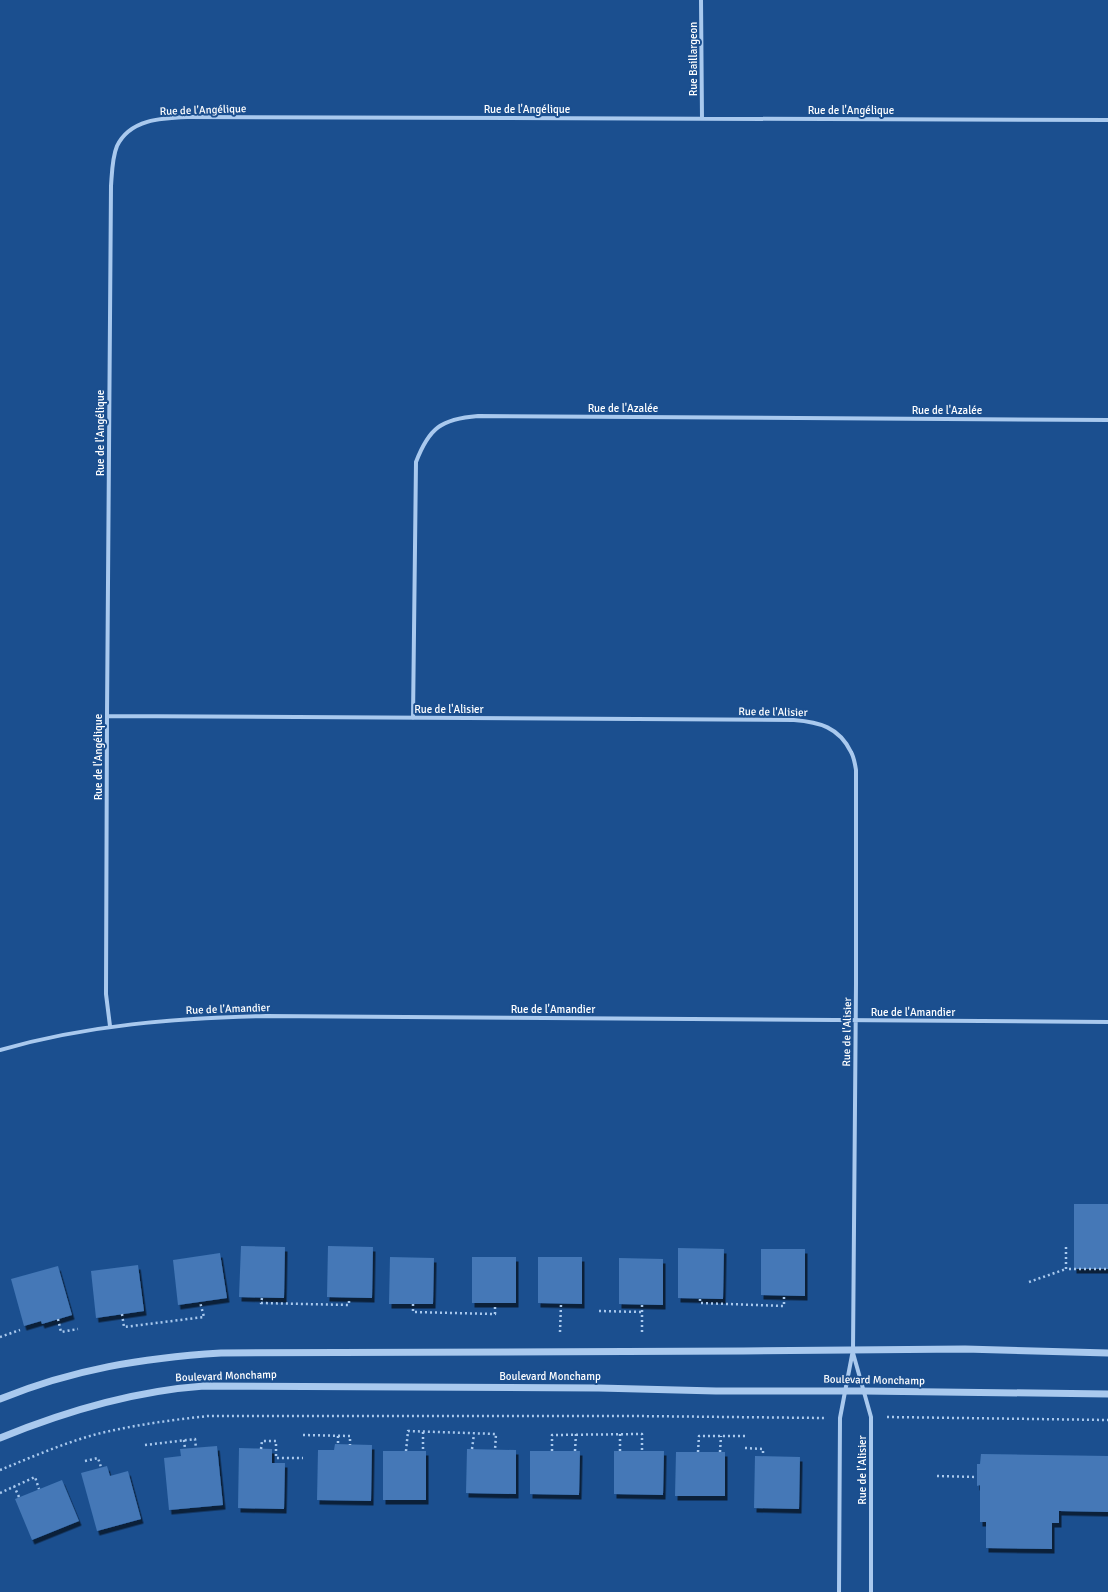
<svg xmlns="http://www.w3.org/2000/svg" width="1108" height="1592" font-family="Signika,sans-serif">
<style>
.building{fill:#4478b7;filter:url(#shadow)}
.lines{fill:none;stroke-linecap:round;stroke-linejoin:round}
.path{stroke:#a9c9ee;stroke-width:2.5;stroke-dasharray:2 3;stroke-linecap:butt}
.minor{stroke:#a9c9ee;stroke-width:4}
.tertiary{stroke:#a9c9ee;stroke-width:7}
.labels{text-anchor:middle;dominant-baseline:central;stroke-width:4;stroke-linejoin:round;paint-order:stroke}
.street-label{font-size:11px;fill:#fff;stroke:#1b4f8f}
</style>
<defs>
<filter id="shadow"><feDropShadow dx="2.5" dy="4.5" stdDeviation="0" flood-color="#0009"/></filter>
</defs>
<rect width="100%" height="100%" fill="#1b4f8f"/>
<!-- building -->
<path class="building" d="M 1074,1204 L 1108,1204 L 1108,1269 L 1074,1269 Z
M 241,1246 L 285,1247 L 284,1298 L 239,1297 Z
M 328,1246 L 373,1247 L 372,1298 L 327,1297 Z
M 678,1248 L 724,1249 L 723,1299 L 678,1298 Z
M 761,1249 L 805,1249 L 805,1296 L 761,1295 Z
M 220,1253 L 227,1298 L 178,1305 L 173,1260 Z
M 390,1257 L 434,1258 L 433,1304 L 389,1304 Z
M 472,1257 L 516,1257 L 516,1303 L 472,1303 Z
M 538,1257 L 582,1257 L 582,1304 L 538,1303 Z
M 619,1258 L 663,1259 L 663,1305 L 619,1304 Z
M 138,1265 L 144,1311 L 96,1318 L 91,1271 Z
M 58,1266 L 72,1315 L 42,1324 L 41,1321 L 24,1326 L 11,1279 Z
M 335,1444 L 372,1445 L 371,1501 L 317,1500 L 318,1450 L 334,1450 Z
M 217,1446 L 223,1505 L 169,1510 L 164,1458 L 181,1456 L 180,1449 Z
M 239,1448 L 272,1449 L 272,1463 L 285,1463 L 284,1509 L 238,1508 Z
M 467,1449 L 516,1450 L 516,1494 L 466,1493 Z
M 383,1451 L 426,1451 L 426,1500 L 383,1500 Z
M 530,1451 L 580,1451 L 579,1495 L 530,1494 Z
M 614,1451 L 664,1451 L 663,1495 L 614,1494 Z
M 676,1452 L 725,1452 L 725,1496 L 675,1496 Z
M 981,1454 L 1108,1456 L 1108,1512 L 1059,1511 L 1059,1523 L 1052,1523 L 1052,1549 L 986,1548 L 986,1522 L 980,1522 L 980,1485 L 977,1486 L 977,1464 L 980,1464 Z
M 755,1456 L 800,1457 L 799,1509 L 754,1508 Z
M 107,1466 L 110,1476 L 128,1471 L 141,1519 L 97,1531 L 81,1473 Z
M 62,1480 L 79,1521 L 32,1540 L 15,1499 Z"/>
<g class="lines">
<!-- path -->
<path class="path" d="M 1066,1247 L 1066,1269 L 1108,1269
M 1029,1282 L 1066,1269
M 262,1298 L 261,1303 L 349,1305 L 349,1298
M 700,1299 L 700,1303 L 784,1306 L 784,1296
M 413,1304 L 413,1312 L 495,1314 L 495,1304
M 599,1311 L 642,1312
M 122,1314 L 124,1327 L 204,1317 L 200,1302
M 58,1319 L 61,1332 L 78,1329
M 560,1332 L 561,1304
M 642,1332 L 642,1305
M 0,1337 L 20,1330
M 887,1417 L 1108,1420
M 423,1432 L 423,1451
M 303,1435 L 350,1436 L 350,1445
M 338,1436 L 338,1444
M 184,1440 L 185,1449
M 145,1445 L 195,1439 L 196,1448
M 745,1448 L 763,1449 L 763,1456
M 261,1449 L 262,1441 L 276,1441 L 276,1458 L 303,1458
M 472,1449 L 474,1434
M 406,1451 L 408,1431 L 496,1434 L 495,1450
M 552,1451 L 552,1435 L 642,1434 L 642,1451
M 575,1451 L 576,1434
M 620,1451 L 620,1434
M 698,1452 L 699,1436 L 745,1436
M 720,1452 L 721,1436
M 85,1461 L 98,1458 L 101,1467
M 0,1470 C 32,1457 64,1443 97,1434 C 134,1425 171,1420 208,1416 L 635,1416 L 824,1418
M 937,1476 L 977,1477
M 14,1486 L 19,1497
M 0,1493 L 35,1477 L 39,1489"/>
<!-- minor -->
<path class="minor" d="M 701,0 L 702,119
M 107,716 L 794,720 C 819,722 839,727 851,752 C 854,757 855,764 856,770 L 856,984 L 853,1350 L 840,1418 L 839,1592
M 413,718 L 416,462 C 429,428 441,419 478,416 L 1108,420
M 110,1026 L 106,994 L 107,716 L 111,186 C 112,173 112,158 117,146 C 130,119 162,118 188,117 L 1108,120
M 0,1050 C 87,1025 176,1018 266,1016 L 1108,1022
M 853,1353 L 871,1417 L 871,1592"/>
<!-- tertiary -->
<path class="tertiary" d="M 0,1399 C 74,1369 142,1358 221,1353 L 743,1351 L 965,1349 L 1108,1353
M 0,1438 C 66,1411 133,1391 204,1386 L 599,1388 L 716,1391 L 864,1391 L 1108,1394"/>
</g>
<g class="labels">
<!-- street labels -->
<g class="street-label">
<text transform="translate(693 59) rotate(-90)">Rue Baillargeon</text>
<text x="527" y="109">Rue de l'Angélique</text>
<text transform="translate(203 110) rotate(-2)">Rue de l'Angélique</text>
<text x="851" y="110">Rue de l'Angélique</text>
<text x="623" y="408">Rue de l'Azalée</text>
<text x="947" y="410">Rue de l'Azalée</text>
<text transform="translate(100 433) rotate(-90)">Rue de l'Angélique</text>
<text x="449" y="709">Rue de l'Alisier</text>
<text transform="translate(773 712) rotate(1)">Rue de l'Alisier</text>
<text transform="translate(98 757) rotate(-90)">Rue de l'Angélique</text>
<text transform="translate(228 1009) rotate(-2)">Rue de l'Amandier</text>
<text x="553" y="1009">Rue de l'Amandier</text>
<text x="913" y="1012">Rue de l'Amandier</text>
<text transform="translate(847 1032) rotate(-89)">Rue de l'Alisier</text>
<text transform="translate(226 1376) rotate(-2)">Boulevard Monchamp</text>
<text x="550" y="1376">Boulevard Monchamp</text>
<text transform="translate(874 1380) rotate(1)">Boulevard Monchamp</text>
<text transform="translate(862 1470) rotate(-90)">Rue de l'Alisier</text>
</g>
</g>
</svg>
